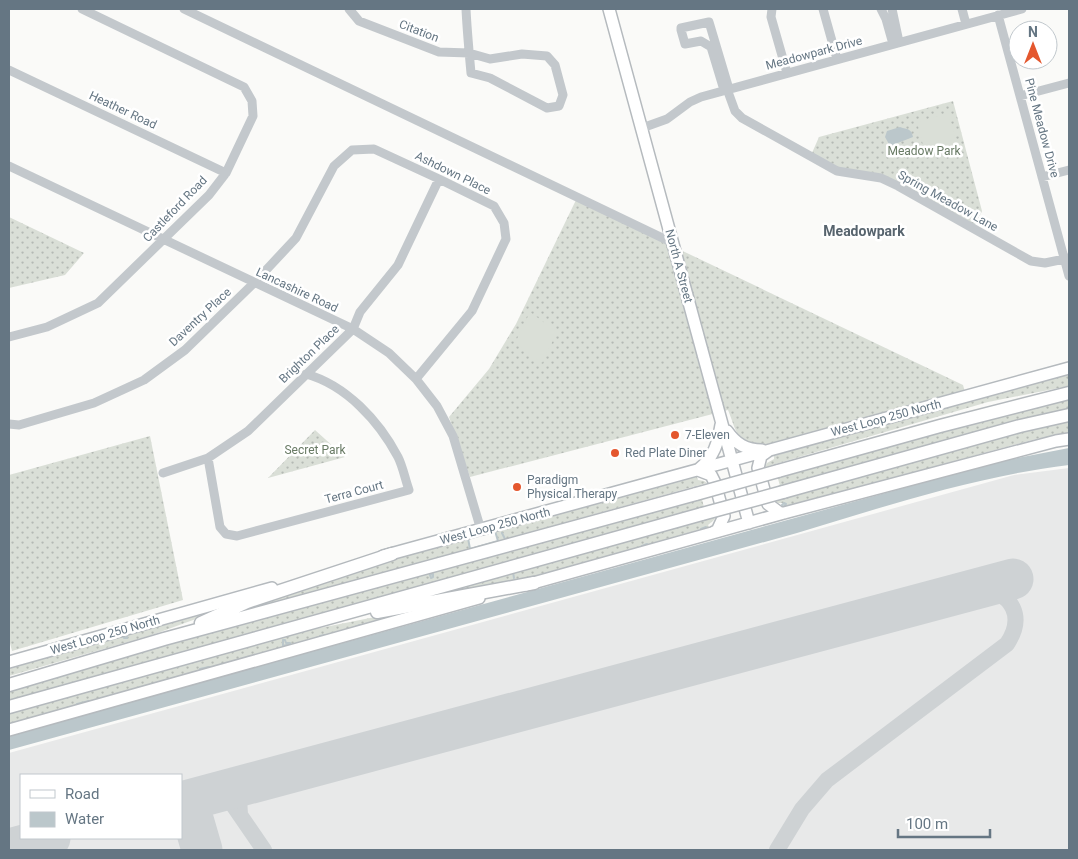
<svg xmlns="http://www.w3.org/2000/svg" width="1078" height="859" font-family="Roboto,sans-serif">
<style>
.built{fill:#e8e9e9;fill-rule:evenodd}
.grass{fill:url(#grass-dots)}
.pitch{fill:#dadfd7}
.water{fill:#bbc7cb}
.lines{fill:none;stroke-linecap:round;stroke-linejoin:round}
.stream{stroke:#bbc7cb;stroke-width:2}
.taxiway{stroke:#ced2d4;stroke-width:16}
.runway{stroke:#ced2d4;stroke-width:41}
.major-casing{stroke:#b5babe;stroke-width:14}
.highway-casing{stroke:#b4b9bd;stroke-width:15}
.minor{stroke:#c3c8cc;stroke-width:9}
.major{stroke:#fff;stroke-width:11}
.highway{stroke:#fff;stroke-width:12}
.highway-bridge-casing{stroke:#b4b9bd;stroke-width:15;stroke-linecap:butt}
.highway-bridge{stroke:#fff;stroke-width:12}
.poi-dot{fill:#e4572e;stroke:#fff;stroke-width:2}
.labels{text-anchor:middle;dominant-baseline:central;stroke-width:5;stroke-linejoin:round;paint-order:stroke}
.street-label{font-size:12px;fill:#657683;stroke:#fff}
.park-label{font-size:12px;fill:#687a64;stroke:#fff}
.poi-label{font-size:12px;fill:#657683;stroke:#fff;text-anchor:start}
.neighbourhood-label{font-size:14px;font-weight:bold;fill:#57646e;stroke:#fff}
</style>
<defs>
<pattern id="grass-dots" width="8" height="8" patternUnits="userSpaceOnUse" patternTransform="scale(1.25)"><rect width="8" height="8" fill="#dadfd7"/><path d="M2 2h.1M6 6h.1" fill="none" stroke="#b4b9b4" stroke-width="1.8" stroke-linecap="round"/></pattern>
</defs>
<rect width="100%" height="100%" fill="#fafaf8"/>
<!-- built -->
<path class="built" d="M 1069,468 L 1069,850 L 9,850 L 9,753 L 1014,475 ZM 21,775 L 181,775 L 181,838 L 21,838 Z"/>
<!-- grass -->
<path class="grass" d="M 953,101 L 982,211 L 973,229 L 886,177 L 838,172 L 812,153 L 819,137 Z
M 576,200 L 963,385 L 965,392 L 763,447 C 736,444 737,432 728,410 L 470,477 L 449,417 L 489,369 L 516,324 Z
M 9,217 L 84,253 L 65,275 L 9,288 Z
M 1069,372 L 1069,386 L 988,402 L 765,467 L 767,463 L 774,459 L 774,456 L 878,425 Z
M 1069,397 L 1069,409 L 999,425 L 780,486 L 777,475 Z
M 1069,419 L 1069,433 L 1036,439 L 991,451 L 785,508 L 783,503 L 778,503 L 773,499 L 995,437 Z
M 315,430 L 345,457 L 268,478 Z
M 150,436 L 183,600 L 12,651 L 9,639 L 9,475 Z
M 696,475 L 698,480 L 704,481 L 707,483 L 498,541 L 495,531 Z
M 701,496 L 704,507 L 9,700 L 9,689 L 244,622 Z
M 716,515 L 714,520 L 708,525 L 709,527 L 505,585 L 433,597 L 527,568 Z
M 468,538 L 470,549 L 247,610 L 246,607 L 339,574 Z
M 237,604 L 152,635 L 9,676 L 9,666 Z
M 395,613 L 395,616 L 372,622 L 9,724 L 9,714 L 290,634 Z"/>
<!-- pitch -->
<path class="pitch" d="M 948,113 L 958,145 L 925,153 L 917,122 Z
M 530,312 L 557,332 L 542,363 L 515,343 Z"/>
<!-- water -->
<path class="water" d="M 900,127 C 908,130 911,128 913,137 L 890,146 L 885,137 L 887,131 Z
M 1069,448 L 1069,465 C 977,476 886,506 797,533 L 9,750 L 9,736 L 100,710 L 954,474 L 997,462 Z"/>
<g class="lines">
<!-- stream -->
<path class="stream" d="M 784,503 L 786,504 L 784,507 L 782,505 Z
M 701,529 L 706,527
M 495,531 L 498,541 L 470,549 L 468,538 Z
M 502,533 L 505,539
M 642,546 L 647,544
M 513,572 L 514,578
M 433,574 L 433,577 L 431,578 L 430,575 Z
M 355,627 L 360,625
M 126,632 L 127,638 L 124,638 L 124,636 L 121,637 L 121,634 Z
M 320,636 L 325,635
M 283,640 L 285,640 L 286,643 L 290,643 L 290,644 L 283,646 Z
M 200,669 L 209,667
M 77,704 L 89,701"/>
<!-- taxiway -->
<path class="taxiway" d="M 208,795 L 219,796 L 231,802 L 264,850
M 240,815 L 239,797 L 249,784
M 193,819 C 193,808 198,800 208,795
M 777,850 L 802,809 L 827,780 L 1007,644 C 1025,617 1013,593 981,588"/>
<!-- runway -->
<path class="runway" d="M 181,802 L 1013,579
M 193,819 L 202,850
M 9,849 L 50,838"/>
<defs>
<path id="major" d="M 609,9 L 749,523
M 727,431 C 736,444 746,450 762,450
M 768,451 L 761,456 L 758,468 L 768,504 L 780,513 L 784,513
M 699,469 C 714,457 718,443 721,425
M 698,470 L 711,475 L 715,483 L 724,516 L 717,531 L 714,532
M 383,556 L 1069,368
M 526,585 L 784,513 L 1056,441 L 1069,439
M 9,662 L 272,588
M 9,730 L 479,598"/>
<path id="highway" d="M 778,471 L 940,426 L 1069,393
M 783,492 L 1020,426 L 1069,415
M 377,612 L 534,583
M 201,623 L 247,602 L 392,554
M 9,685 L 164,639 L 696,494
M 9,707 L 702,514"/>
</defs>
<!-- major casing -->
<use href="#major" class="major-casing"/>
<!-- highway casing -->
<use href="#highway" class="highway-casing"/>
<!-- minor -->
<path class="minor" d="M 184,9 L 673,243
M 349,9 L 359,21 L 439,52 L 469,53 L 490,59 L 522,54 L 547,56 L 555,65 L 563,95 L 559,106 L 547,108 L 490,78 L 471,73 C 469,51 467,30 466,9
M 772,9 L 771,17 L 787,73
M 823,9 L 837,59
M 881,9 L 886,19 L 893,44
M 892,9 L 899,42
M 962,9 L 966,24
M 998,15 L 1069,276
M 9,70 L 226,173
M 727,89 L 735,111 L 742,118 L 837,171 L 881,178 L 898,186 L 1031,261 L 1045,263 L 1069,258
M 724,90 L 711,47 L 701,41 L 685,44 L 681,30 L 681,28 L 709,22 L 729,89
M 1020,96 L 1069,83
M 642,128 L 667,119 L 690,102 L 701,97 L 1022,9
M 9,166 L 353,329 L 389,353 L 416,379 L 437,406 L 453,436 L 481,530
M 1042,177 L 1069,170
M 9,337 L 47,327 L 98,303 L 209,195 L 226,173 L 253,116 L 252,101 L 244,87 L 82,9
M 9,424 L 19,425 L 94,403 L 144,380 L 185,350 L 254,283 L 296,238 L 334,166 L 352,150 L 374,149 L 439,179 L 494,206 L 504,223 L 506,239 L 472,311 L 416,379
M 208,458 L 220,527 L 226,534 L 237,536 L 409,490 C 405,479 403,467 398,457 C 379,421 346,385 306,374
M 163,473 L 208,458 L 248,431 L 353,329 L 360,312 L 398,265 L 439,179"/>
<!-- major -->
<use href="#major" class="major"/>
<!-- highway -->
<use href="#highway" class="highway"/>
<defs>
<path id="highway-bridge" d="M 696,494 L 778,471
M 702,514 L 783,492"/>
</defs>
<!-- highway-bridge casing -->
<use href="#highway-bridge" class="highway-bridge-casing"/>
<!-- highway-bridge -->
<use href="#highway-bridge" class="highway-bridge"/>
</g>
<!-- markers -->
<g class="poi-dot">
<circle cx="675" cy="435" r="5"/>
<circle cx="615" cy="453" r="5"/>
<circle cx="517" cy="487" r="5"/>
</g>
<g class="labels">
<!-- street labels -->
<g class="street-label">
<text transform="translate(419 31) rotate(21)">Citation</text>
<text transform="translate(814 53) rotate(-15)">Meadowpark Drive</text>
<text transform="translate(123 110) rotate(25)">Heather Road</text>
<text transform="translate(1042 128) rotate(75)">Pine Meadow Drive</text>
<text transform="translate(453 173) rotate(26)">Ashdown Place</text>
<text transform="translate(948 201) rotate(29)">Spring Meadow Lane</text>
<text transform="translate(175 209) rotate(-46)">Castleford Road</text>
<text transform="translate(679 266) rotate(75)">North A Street</text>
<text transform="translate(297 290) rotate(25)">Lancashire Road</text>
<text transform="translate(200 317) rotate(-43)">Daventry Place</text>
<text transform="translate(309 354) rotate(-44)">Brighton Place</text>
<text transform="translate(886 418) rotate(-15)">West Loop 250 North</text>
<text transform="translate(354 492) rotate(-15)">Terra Court</text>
<text transform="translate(495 526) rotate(-15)">West Loop 250 North</text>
<text transform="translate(105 635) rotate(-16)">West Loop 250 North</text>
</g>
<!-- park labels -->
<g class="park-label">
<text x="924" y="151">Meadow Park</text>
<text x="315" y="450">Secret Park</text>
</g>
<!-- poi labels -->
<g class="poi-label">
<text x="685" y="435">7-Eleven</text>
<text x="625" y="453">Red Plate Diner</text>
<text x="527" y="480">Paradigm<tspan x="527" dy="14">Physical Therapy</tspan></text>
</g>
<!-- neighbourhood labels -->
<g class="neighbourhood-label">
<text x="864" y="231">Meadowpark</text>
</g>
</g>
<!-- border -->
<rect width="1078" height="859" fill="none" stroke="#657683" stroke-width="20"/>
<!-- legend -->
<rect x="20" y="774" width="162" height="65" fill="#ffffff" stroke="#c1c8cd"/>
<rect x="30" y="790" width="25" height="8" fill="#ffffff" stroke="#c1c8cd"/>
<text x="65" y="799" font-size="15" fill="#657683">Road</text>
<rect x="30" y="812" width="25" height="15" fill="#bbc7cb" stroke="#c1c8cd"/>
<text x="65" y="824" font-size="15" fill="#657683">Water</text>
<!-- north arrow -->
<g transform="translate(1033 45)"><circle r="24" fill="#ffffff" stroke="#c1c8cd"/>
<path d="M0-4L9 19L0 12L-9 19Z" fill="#e4572e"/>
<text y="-8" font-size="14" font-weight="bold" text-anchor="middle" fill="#657683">N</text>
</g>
<!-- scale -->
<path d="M898 829v8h92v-8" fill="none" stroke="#657683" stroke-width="2.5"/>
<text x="906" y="829" font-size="15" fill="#657683" stroke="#ffffff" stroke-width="4" paint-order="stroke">100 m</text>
</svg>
